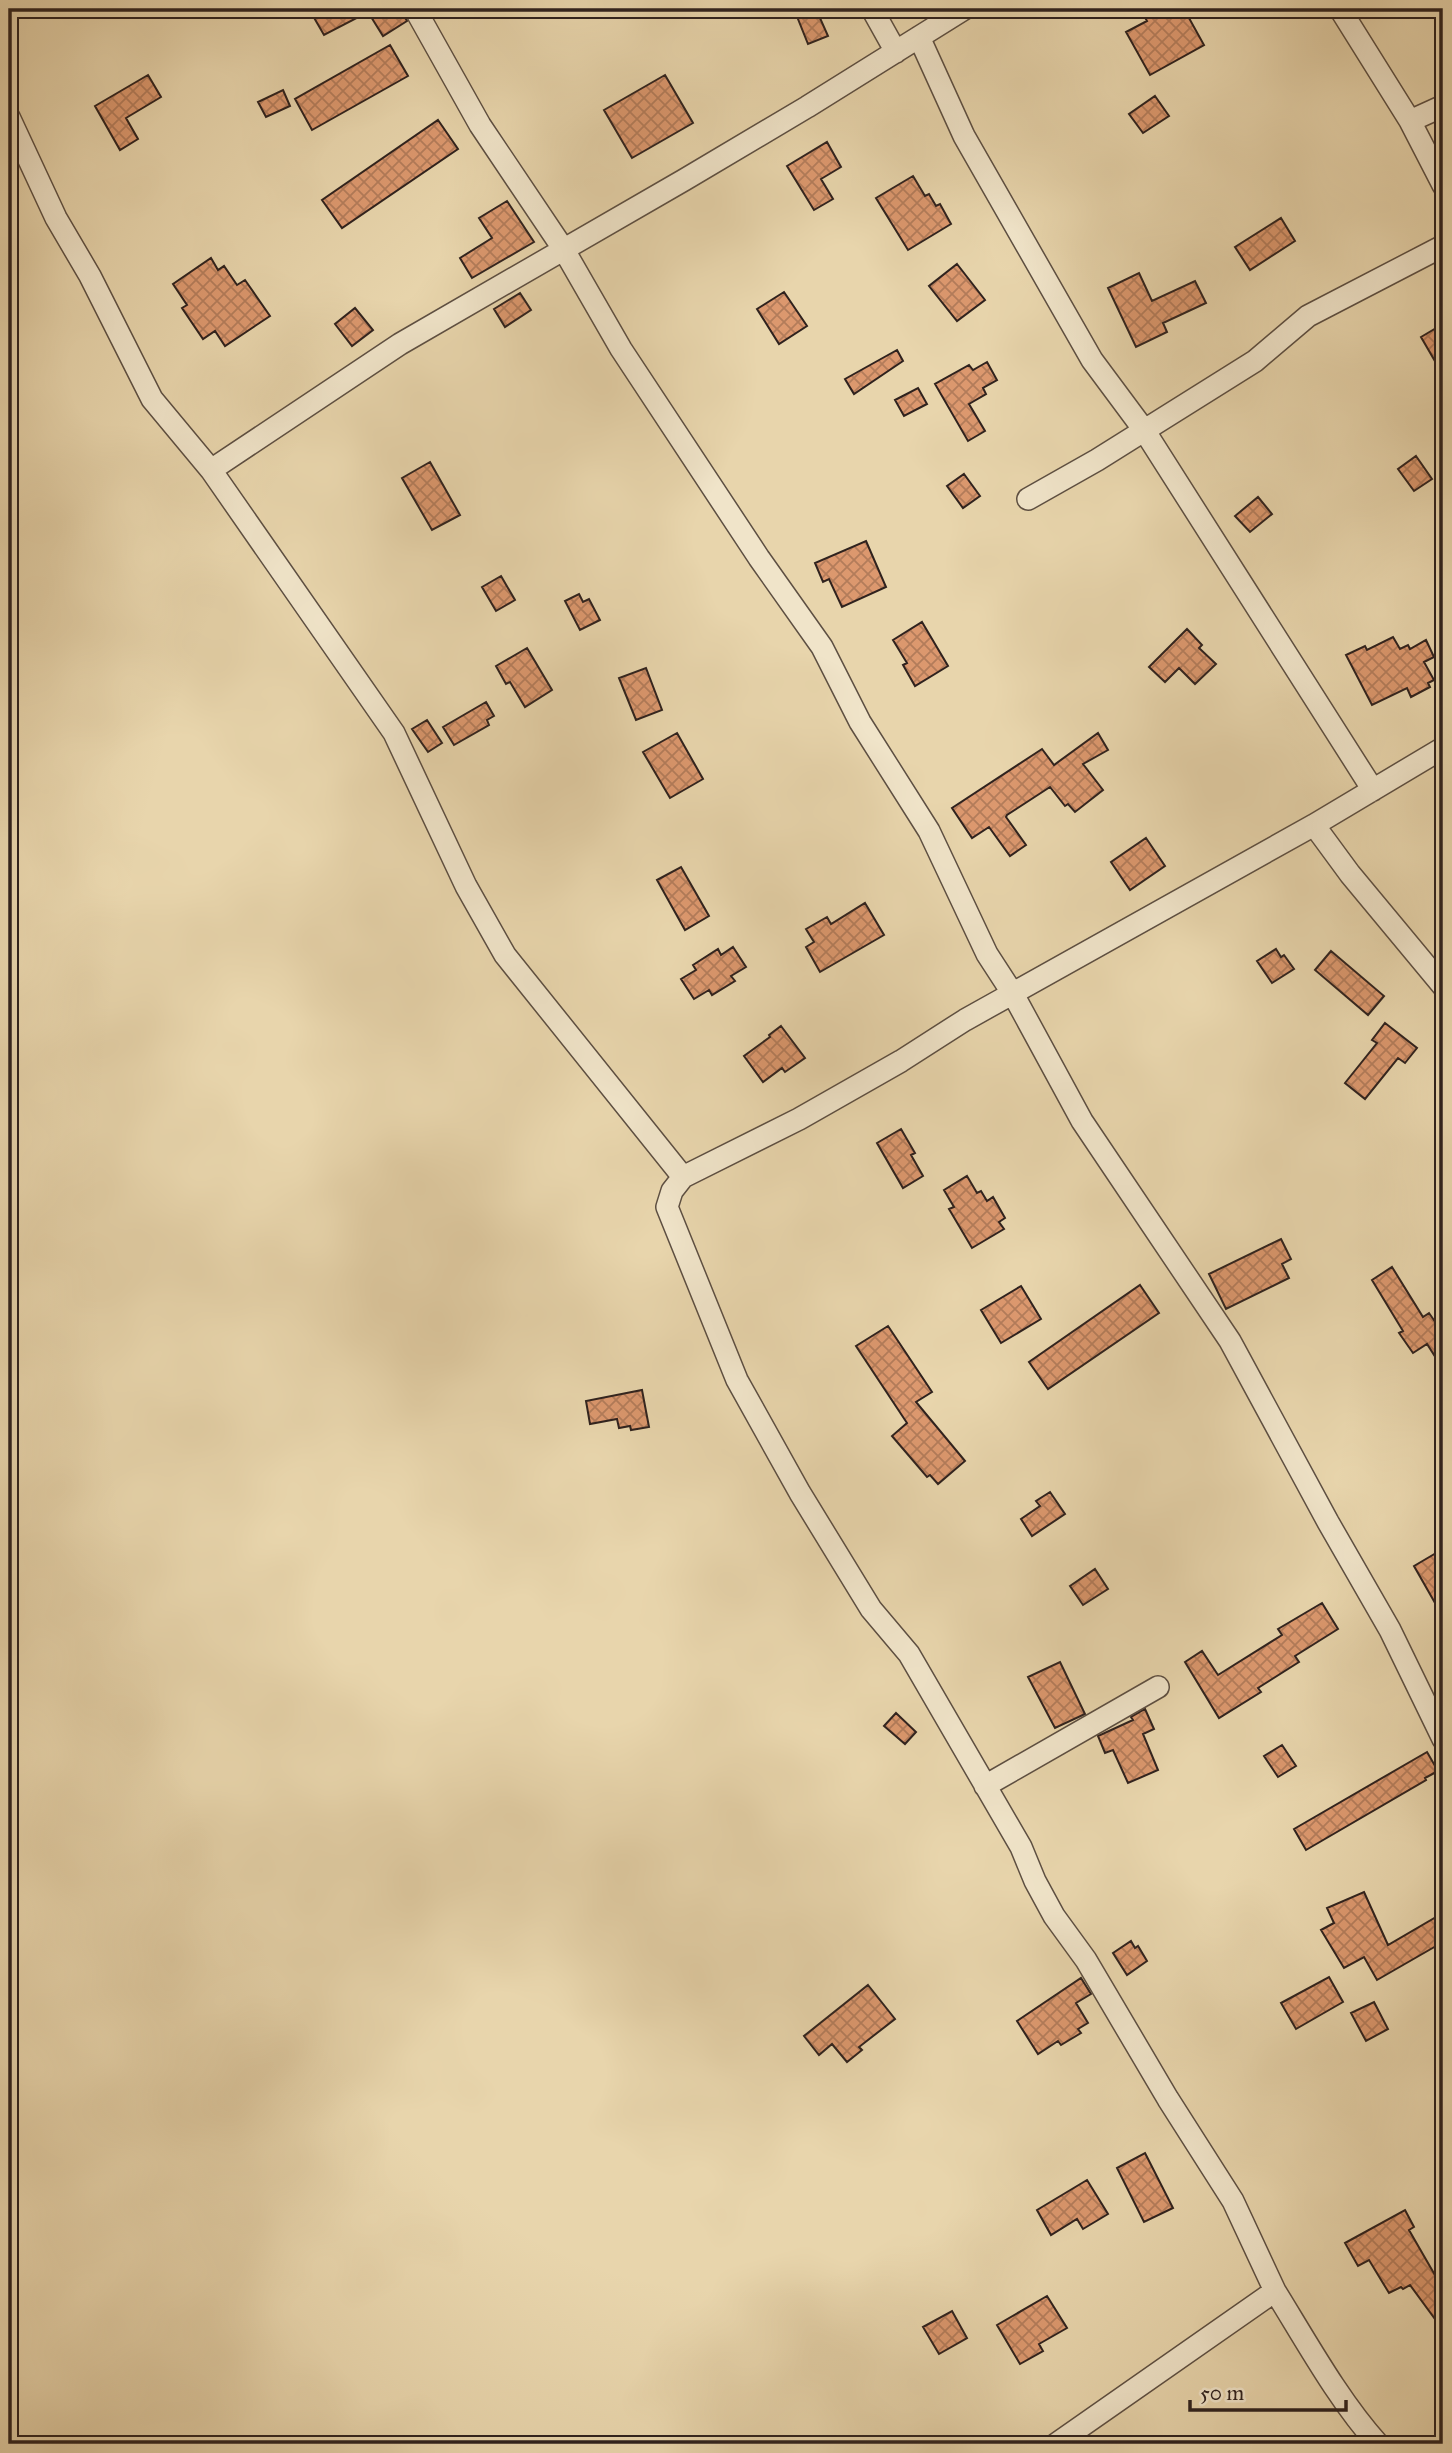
<svg xmlns="http://www.w3.org/2000/svg" width="1452" height="2453" font-family="'IM FELL Great Primer',serif">
<style>
.building{fill:url(#building-cross-hatch);stroke:#2f221e;stroke-width:2}
.lines{fill:none;stroke-linecap:round;stroke-linejoin:round}
.minor-casing{stroke:#5d4f42;stroke-width:24}
.minor{stroke:#f0e4c9;stroke-width:21}
</style>
<defs>
<pattern id="building-cross-hatch" width="8" height="8" patternUnits="userSpaceOnUse" patternTransform="scale(1.75)"><rect width="8" height="8" fill="#dc986e"/><path d="M0 0l8 8M0 8l8-8" fill="none" stroke="#b37c5a"/></pattern>
</defs>
<rect width="100%" height="100%" fill="#e8d5ac"/>
<filter id="stains"><feTurbulence type="fractalNoise" baseFrequency=".00286" numOctaves="4"/><feColorMatrix values="0 0 0 0 .2 0 0 0 0 .09 0 0 0 0 .02 0 0 0 .5 -.17"/></filter>
<radialGradient id="worn" r=".72"><stop offset=".6" stop-color="#630" stop-opacity="0"/><stop offset="1" stop-color="#630" stop-opacity=".3"/></radialGradient>
<!-- building -->
<path class="building" d="M 309,9 L 400,9 L 407,21 L 383,36 L 368,12 L 324,35 Z
M 794,9 L 816,9 L 828,36 L 808,44 Z
M 1152,9 L 1184,9 L 1204,45 L 1150,75 L 1126,32 L 1147,21 L 1143,14 Z
M 390,45 L 408,76 L 312,130 L 295,99 Z
M 148,75 L 161,97 L 126,118 L 138,139 L 120,150 L 95,106 Z
M 665,75 L 693,123 L 632,158 L 604,110 Z
M 283,90 L 290,106 L 266,117 L 258,102 Z
M 1155,96 L 1169,116 L 1143,133 L 1129,114 Z
M 438,120 L 458,149 L 342,228 L 322,200 Z
M 827,142 L 841,167 L 821,179 L 833,199 L 814,210 L 787,166 Z
M 913,176 L 925,196 L 929,194 L 936,206 L 940,204 L 951,224 L 908,250 L 876,198 Z
M 507,201 L 534,242 L 472,278 L 460,258 L 492,238 L 479,218 Z
M 1281,218 L 1295,241 L 1250,270 L 1235,247 Z
M 211,258 L 218,270 L 224,266 L 237,285 L 245,280 L 270,316 L 225,346 L 215,331 L 203,339 L 182,308 L 187,305 L 173,284 Z
M 957,264 L 985,300 L 957,321 L 929,286 Z
M 1139,273 L 1152,301 L 1195,281 L 1206,303 L 1163,323 L 1167,332 L 1136,347 L 1108,288 Z
M 784,292 L 807,326 L 779,344 L 757,309 Z
M 520,293 L 531,310 L 505,327 L 494,309 Z
M 355,308 L 373,330 L 352,346 L 335,324 Z
M 1443,324 L 1443,375 L 1421,337 Z
M 897,350 L 903,361 L 854,394 L 845,379 Z
M 987,362 L 997,380 L 983,388 L 986,394 L 969,404 L 985,431 L 968,441 L 935,384 L 969,365 L 973,370 Z
M 918,388 L 927,404 L 904,416 L 895,400 Z
M 1416,456 L 1432,479 L 1414,491 L 1398,469 Z
M 430,462 L 460,515 L 432,530 L 402,478 Z
M 964,474 L 980,496 L 963,508 L 947,486 Z
M 1258,497 L 1272,514 L 1250,532 L 1235,516 Z
M 866,541 L 886,587 L 842,607 L 829,579 L 823,582 L 815,563 Z
M 501,576 L 515,600 L 496,611 L 482,587 Z
M 579,594 L 583,602 L 589,599 L 600,620 L 580,630 L 565,601 Z
M 922,622 L 948,666 L 915,686 L 903,665 L 907,663 L 893,640 Z
M 1187,629 L 1202,645 L 1199,648 L 1216,664 L 1195,684 L 1179,668 L 1165,682 L 1149,667 Z
M 1393,637 L 1400,649 L 1408,645 L 1410,649 L 1426,640 L 1434,657 L 1424,662 L 1434,680 L 1428,683 L 1430,687 L 1411,697 L 1407,688 L 1372,705 L 1346,655 L 1365,646 L 1367,650 Z
M 527,648 L 552,690 L 525,707 L 510,682 L 506,684 L 496,666 Z
M 646,668 L 662,710 L 636,720 L 619,678 Z
M 486,702 L 494,716 L 487,720 L 489,725 L 454,745 L 443,727 Z
M 427,720 L 442,743 L 428,752 L 412,729 Z
M 677,733 L 703,779 L 670,798 L 643,752 Z
M 1098,733 L 1108,750 L 1083,764 L 1103,790 L 1075,812 L 1068,804 L 1065,806 L 1050,787 L 1007,815 L 1006,817 L 1026,845 L 1010,856 L 989,827 L 972,838 L 952,808 L 1042,749 L 1054,765 Z
M 1146,838 L 1165,866 L 1130,890 L 1111,862 Z
M 681,867 L 709,916 L 685,930 L 657,880 Z
M 865,903 L 884,935 L 820,972 L 806,947 L 814,942 L 806,929 L 827,917 L 831,924 Z
M 733,947 L 746,967 L 731,976 L 735,981 L 712,995 L 709,990 L 694,999 L 681,979 L 696,970 L 693,965 L 718,949 L 721,955 Z
M 1276,949 L 1281,957 L 1284,955 L 1294,969 L 1272,983 L 1257,961 Z
M 1331,951 L 1384,996 L 1368,1015 L 1315,970 Z
M 1385,1023 L 1417,1048 L 1405,1063 L 1398,1058 L 1365,1099 L 1345,1083 L 1377,1043 L 1372,1040 Z
M 781,1026 L 805,1058 L 785,1072 L 782,1068 L 763,1082 L 744,1056 L 770,1037 L 769,1035 Z
M 901,1129 L 915,1153 L 911,1155 L 923,1176 L 903,1188 L 877,1143 Z
M 967,1176 L 977,1193 L 981,1191 L 987,1201 L 993,1197 L 1005,1218 L 999,1222 L 1004,1229 L 972,1248 L 949,1209 L 954,1207 L 944,1190 Z
M 1281,1239 L 1291,1259 L 1282,1264 L 1289,1278 L 1226,1309 L 1209,1274 Z
M 1392,1267 L 1423,1317 L 1429,1313 L 1443,1333 L 1443,1369 L 1427,1344 L 1413,1353 L 1399,1333 L 1403,1331 L 1372,1280 Z
M 1140,1285 L 1159,1313 L 1048,1389 L 1029,1362 Z
M 1021,1286 L 1041,1319 L 1001,1343 L 981,1310 Z
M 888,1326 L 932,1392 L 916,1402 L 965,1461 L 938,1484 L 930,1475 L 927,1477 L 892,1436 L 907,1423 L 856,1346 Z
M 642,1390 L 649,1427 L 631,1430 L 630,1426 L 619,1428 L 617,1419 L 590,1424 L 586,1401 Z
M 1050,1492 L 1065,1514 L 1032,1536 L 1021,1519 L 1040,1506 L 1036,1501 Z
M 1443,1549 L 1443,1617 L 1414,1566 Z
M 1095,1569 L 1108,1589 L 1083,1605 L 1070,1586 Z
M 1322,1603 L 1338,1629 L 1295,1656 L 1299,1662 L 1258,1688 L 1261,1692 L 1219,1718 L 1185,1662 L 1202,1651 L 1218,1675 L 1282,1635 L 1278,1629 Z
M 1060,1662 L 1085,1714 L 1055,1728 L 1028,1677 Z
M 1145,1709 L 1154,1729 L 1143,1734 L 1158,1770 L 1128,1783 L 1113,1750 L 1105,1753 L 1098,1736 L 1133,1720 L 1131,1717 Z
M 896,1713 L 916,1732 L 905,1744 L 884,1726 Z
M 1282,1745 L 1296,1766 L 1278,1777 L 1264,1756 Z
M 1427,1752 L 1438,1771 L 1425,1778 L 1426,1780 L 1306,1850 L 1294,1829 Z
M 1364,1892 L 1388,1945 L 1443,1913 L 1443,1942 L 1377,1980 L 1364,1957 L 1344,1968 L 1321,1930 L 1334,1923 L 1327,1908 Z
M 1131,1941 L 1135,1948 L 1138,1946 L 1147,1961 L 1127,1975 L 1113,1953 Z
M 1329,1977 L 1343,2002 L 1296,2029 L 1281,2003 Z
M 1081,1978 L 1091,1994 L 1076,2003 L 1088,2023 L 1078,2029 L 1081,2033 L 1061,2045 L 1058,2041 L 1038,2054 L 1017,2021 Z
M 868,1985 L 895,2019 L 859,2047 L 862,2050 L 847,2062 L 832,2044 L 819,2055 L 804,2036 Z
M 1374,2002 L 1388,2029 L 1366,2041 L 1351,2013 Z
M 1145,2153 L 1173,2208 L 1144,2222 L 1117,2168 Z
M 1087,2180 L 1108,2214 L 1083,2229 L 1077,2219 L 1051,2235 L 1037,2210 Z
M 1405,2210 L 1414,2227 L 1409,2230 L 1443,2289 L 1443,2330 L 1410,2285 L 1403,2289 L 1401,2287 L 1389,2293 L 1369,2260 L 1358,2266 L 1345,2243 Z
M 1047,2296 L 1067,2328 L 1039,2344 L 1043,2351 L 1020,2364 L 997,2325 Z
M 952,2311 L 967,2338 L 939,2354 L 923,2327 Z"/>
<g class="lines">
<defs>
<path id="minor" d="M 415,9 L 480,125 L 564,250 L 621,349 L 759,558 L 822,647 L 860,722 L 929,831 L 987,954 L 1013,994 L 1082,1121 L 1230,1341 L 1328,1522 L 1390,1630 L 1443,1739
M 872,9 L 896,52
M 1340,9 L 1410,121 L 1443,185
M 919,37 L 964,136 L 1092,360 L 1144,430 L 1373,790
M 9,117 L 56,218 L 90,276 L 152,399 L 211,470 L 394,733 L 466,886 L 505,955 L 683,1177
M 1410,121 L 1443,106
M 211,470 L 400,344 L 684,180 L 807,107 L 964,9
M 1028,499 L 1097,460 L 1255,361 L 1308,316 L 1443,246
M 1314,825 L 1350,874 L 1443,986
M 985,1786 L 1158,1687
M 1275,2291 L 1233,2201 L 1168,2099 L 1086,1960 L 1054,1916 L 1035,1881 L 1021,1847 L 909,1654 L 871,1609 L 800,1493 L 737,1380 L 667,1207 L 672,1191 L 683,1177 L 799,1119 L 901,1061 L 965,1020 L 1314,825 L 1443,748
M 1056,2444 L 1275,2291 C 1306,2341 1339,2401 1378,2444"/>
</defs>
<!-- minor casing -->
<use href="#minor" class="minor-casing"/>
<!-- minor -->
<use href="#minor" class="minor"/>
</g>
<!-- margin -->
<rect width="1452" height="2453" fill="none" stroke="#e8d5ac" stroke-width="35"/>
<rect x="10" y="10" width="1431" height="2432" fill="none" stroke="#2f221e" stroke-width="3.5"/>
<rect x="18" y="18" width="1417" height="2418" fill="none" stroke="#2f221e" stroke-width="2"/>
<!-- scale -->
<path d="M1190 2400v10h156v-10" fill="none" stroke="#2f221e" stroke-width="3.5"/>
<text x="1200" y="2400" font-size="21" fill="#2f221e" stroke="#f0e4c9" stroke-width="5" paint-order="stroke">50 m</text>
<rect width="100%" height="100%" filter="url(#stains)"/>
<rect width="100%" height="100%" fill="url(#worn)"/>
</svg>
